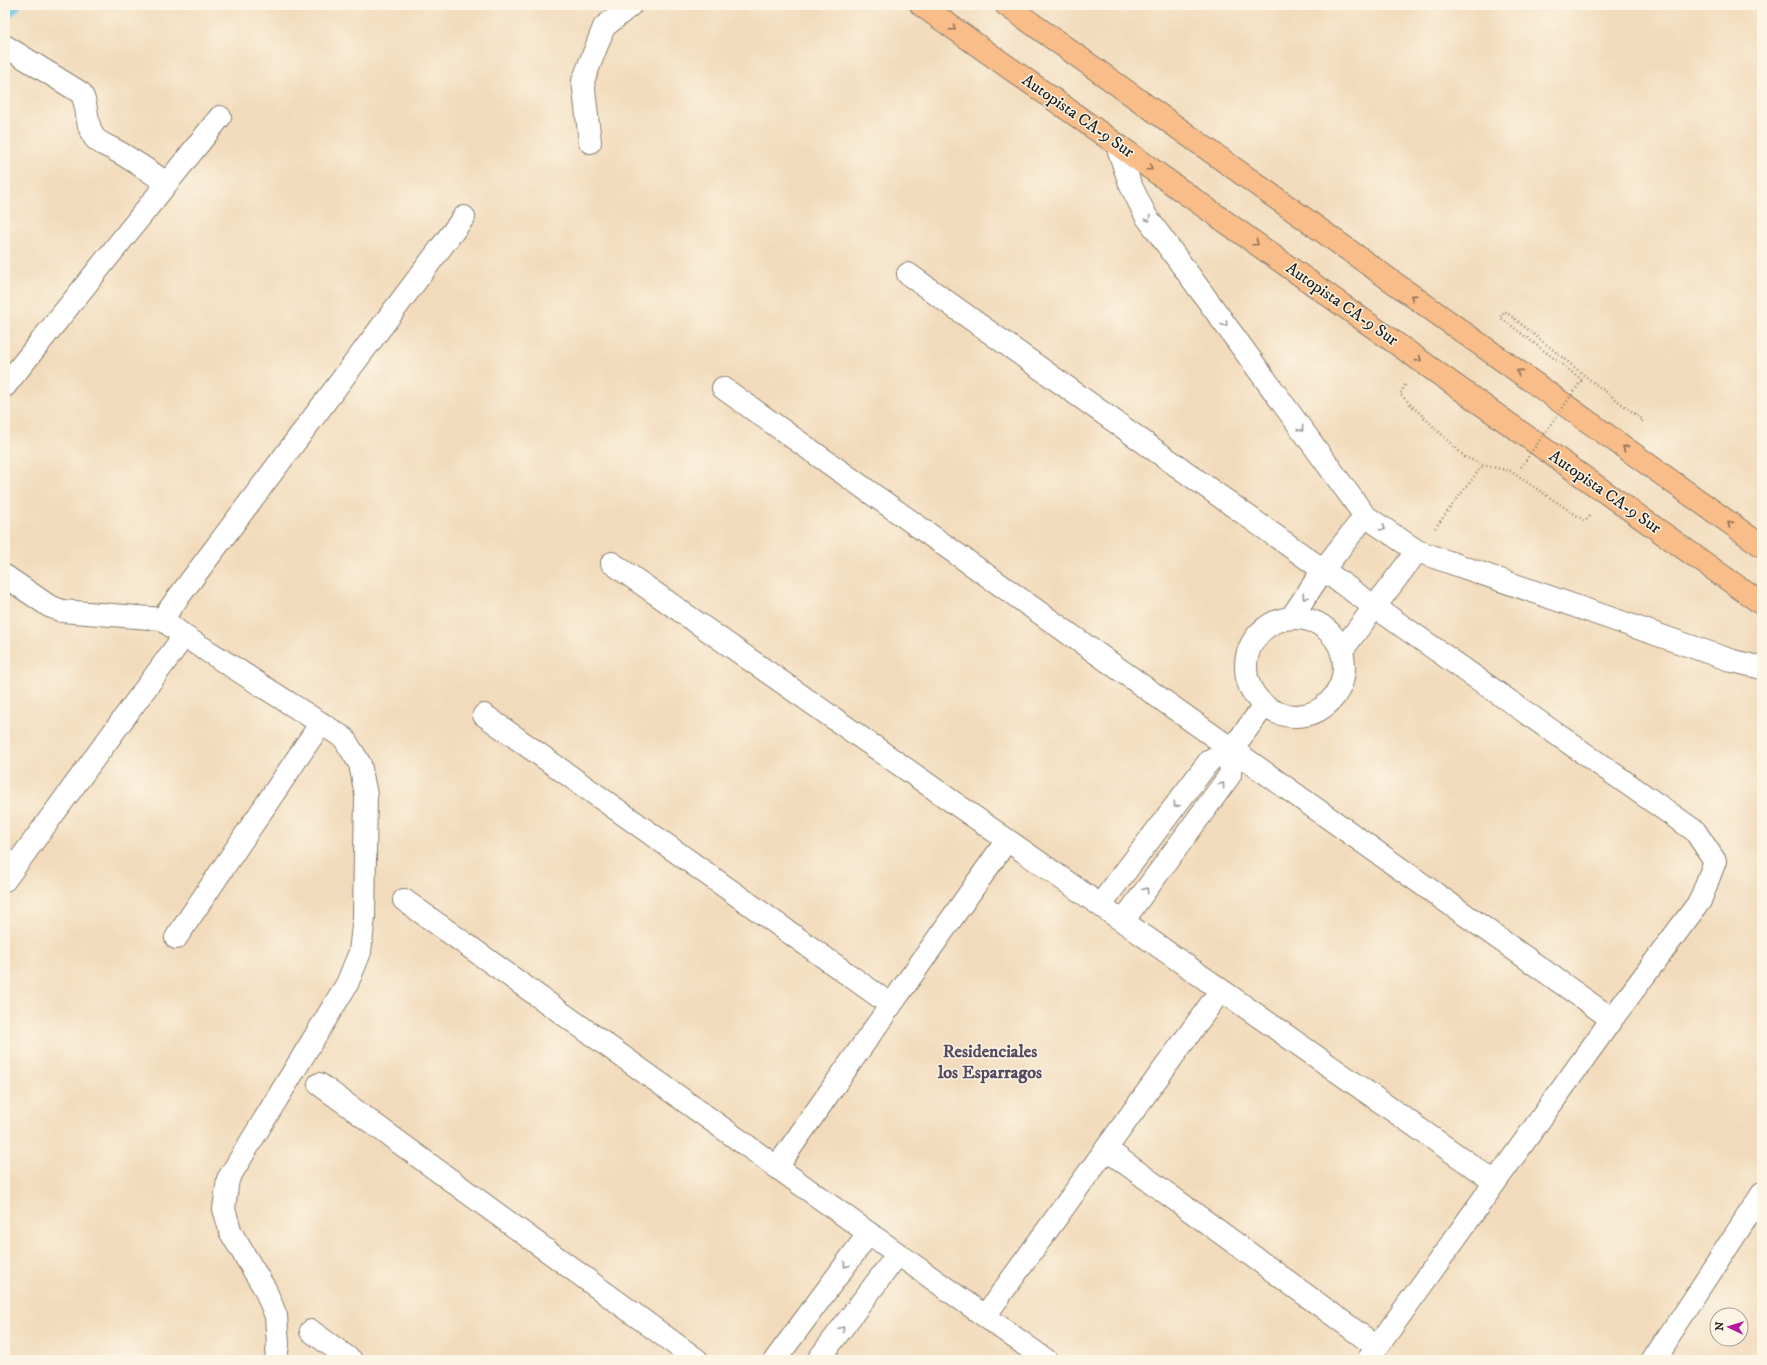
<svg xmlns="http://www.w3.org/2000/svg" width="1767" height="1365" font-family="'IM FELL DW Pica',serif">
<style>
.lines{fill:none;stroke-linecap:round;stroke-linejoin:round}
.stream{stroke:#65c6e3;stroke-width:9}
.minor-casing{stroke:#877c6c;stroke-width:24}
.highway-casing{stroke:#877c6c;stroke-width:24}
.path{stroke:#877c6c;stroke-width:2.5;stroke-dasharray:1 3;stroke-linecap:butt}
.minor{stroke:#fff;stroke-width:22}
.highway{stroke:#f8bd89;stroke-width:22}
.path-bridge{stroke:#877c6c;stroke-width:2.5;stroke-dasharray:1 3;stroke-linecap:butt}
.oneway{stroke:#8a6c52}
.oneway2{stroke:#999}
.labels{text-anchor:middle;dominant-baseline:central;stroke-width:3;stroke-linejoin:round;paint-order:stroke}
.street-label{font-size:17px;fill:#1c1c1c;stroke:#fcf5e5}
.neighbourhood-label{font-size:18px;font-weight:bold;fill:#554a61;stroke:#fcf5e5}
</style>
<rect width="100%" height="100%" fill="#fcf5e5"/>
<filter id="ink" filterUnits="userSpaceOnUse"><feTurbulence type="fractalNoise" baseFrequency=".025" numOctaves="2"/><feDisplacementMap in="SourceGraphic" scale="8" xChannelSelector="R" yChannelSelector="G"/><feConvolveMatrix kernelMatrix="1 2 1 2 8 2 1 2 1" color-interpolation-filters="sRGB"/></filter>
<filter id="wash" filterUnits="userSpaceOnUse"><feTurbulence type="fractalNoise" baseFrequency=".012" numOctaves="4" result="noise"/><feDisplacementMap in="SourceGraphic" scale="16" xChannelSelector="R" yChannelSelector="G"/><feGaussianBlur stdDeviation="0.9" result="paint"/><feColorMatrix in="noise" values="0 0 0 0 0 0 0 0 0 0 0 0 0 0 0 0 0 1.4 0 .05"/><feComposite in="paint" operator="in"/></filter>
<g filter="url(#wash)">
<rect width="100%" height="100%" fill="#f2dbbc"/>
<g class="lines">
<!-- stream -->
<path class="stream" d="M 5,18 L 17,5"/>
</g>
</g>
<g filter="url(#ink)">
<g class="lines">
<defs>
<path id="minor" d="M 5,46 L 81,93 C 89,106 85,125 94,137 C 99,144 108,146 115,150 C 133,160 150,172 167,183
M 590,142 L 583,81 L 604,27 L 631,5
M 1117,145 L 1130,184 L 1146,216 L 1365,516 L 1417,551 L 1733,661 L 1762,668
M 908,274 L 1375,607 L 1695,831 L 1715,861 L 1700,901 L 1612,1019 L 1368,1360
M 5,386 L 220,117
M 723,388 L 1612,1019
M 612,563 L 1495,1182
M 5,576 L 49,606 L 62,611 L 162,619 L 184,636 L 344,738 L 360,764 L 366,795 L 364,917 L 360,952 L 347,984 L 228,1179 L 224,1209 L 231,1233 L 265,1289 L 276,1316 L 278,1344 L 276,1360
M1246 667a49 49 0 1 1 98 0a49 49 0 1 1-98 0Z
M 1291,618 L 1323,570 L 1365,516
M 162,619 L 464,217
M 1342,650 L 1417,551
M 484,715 L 891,1005
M 5,880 L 184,636
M 404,900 L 1046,1360
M 1100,905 L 1210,760 L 1232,749 L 1264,706
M 1123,921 L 1230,775 L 1232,749
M 176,938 L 321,723
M 319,1084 L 697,1360
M 1106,1149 L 1377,1347
M 777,1167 L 1007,840
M 985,1316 L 1221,990
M 311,1331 L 351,1360
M 775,1360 L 869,1233
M 818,1360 L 898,1254
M 1653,1360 L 1762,1194"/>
<path id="highway" d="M 921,5 L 1762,604
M 1006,5 L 1762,546"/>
</defs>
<!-- minor casing -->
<use href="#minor" class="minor-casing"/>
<!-- highway casing -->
<use href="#highway" class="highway-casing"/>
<!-- path -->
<path class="path" d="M 1582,380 L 1500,317 L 1505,311 L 1589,379 L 1643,420 L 1640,424
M 1405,385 L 1400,394 L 1465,457 L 1483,465 L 1510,471 L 1585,521 L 1590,516
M 1435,528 L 1483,465"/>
<!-- minor -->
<use href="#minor" class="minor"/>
<!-- highway -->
<use href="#highway" class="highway"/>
<!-- path-bridge -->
<path class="path-bridge" d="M 1521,467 L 1582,380"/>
</g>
<!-- one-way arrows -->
<defs><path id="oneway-chevron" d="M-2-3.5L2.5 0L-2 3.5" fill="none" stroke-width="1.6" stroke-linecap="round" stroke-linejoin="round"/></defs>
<g class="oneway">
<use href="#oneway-chevron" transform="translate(953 28) rotate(35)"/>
<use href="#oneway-chevron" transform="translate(1150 168) rotate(35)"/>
<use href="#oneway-chevron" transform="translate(1256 243) rotate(35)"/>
<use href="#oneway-chevron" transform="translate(1413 297) rotate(-144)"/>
<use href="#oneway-chevron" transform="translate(1419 359) rotate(36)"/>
<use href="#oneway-chevron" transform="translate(1519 372) rotate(-144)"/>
<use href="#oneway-chevron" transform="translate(1625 448) rotate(-144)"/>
<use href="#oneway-chevron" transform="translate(1730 524) rotate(-144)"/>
</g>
<g class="oneway2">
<use href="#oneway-chevron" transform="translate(1148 219) rotate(56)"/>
<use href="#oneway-chevron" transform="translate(1225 324) rotate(54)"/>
<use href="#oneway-chevron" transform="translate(1301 429) rotate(54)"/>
<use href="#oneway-chevron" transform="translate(1383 528) rotate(34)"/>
<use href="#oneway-chevron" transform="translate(1305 597) rotate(124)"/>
<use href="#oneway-chevron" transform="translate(1222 785) rotate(-54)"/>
<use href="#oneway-chevron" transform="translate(1176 805) rotate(127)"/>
<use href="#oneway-chevron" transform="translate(1146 890) rotate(-54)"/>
<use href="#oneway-chevron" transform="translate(846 1265) rotate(127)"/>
<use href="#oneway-chevron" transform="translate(842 1329) rotate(-53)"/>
</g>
</g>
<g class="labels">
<!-- street labels -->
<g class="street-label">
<text transform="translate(1078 116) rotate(35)">Autopista CA-9 Sur</text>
<text transform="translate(1342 304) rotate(35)">Autopista CA-9 Sur</text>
<text transform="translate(1605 492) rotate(35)">Autopista CA-9 Sur</text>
</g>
<!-- neighbourhood labels -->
<g class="neighbourhood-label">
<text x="990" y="1052">Residenciales<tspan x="990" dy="21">los Esparragos</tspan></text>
</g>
</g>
<!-- margin -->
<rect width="1767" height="1365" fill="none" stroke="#fcf5e5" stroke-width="20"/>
<!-- north arrow -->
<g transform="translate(1729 1327) rotate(274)"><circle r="19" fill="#fcf5e5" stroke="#a29e95"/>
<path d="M0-3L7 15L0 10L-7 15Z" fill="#b5179e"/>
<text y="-6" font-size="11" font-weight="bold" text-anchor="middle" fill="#1c1c1c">N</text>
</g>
</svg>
